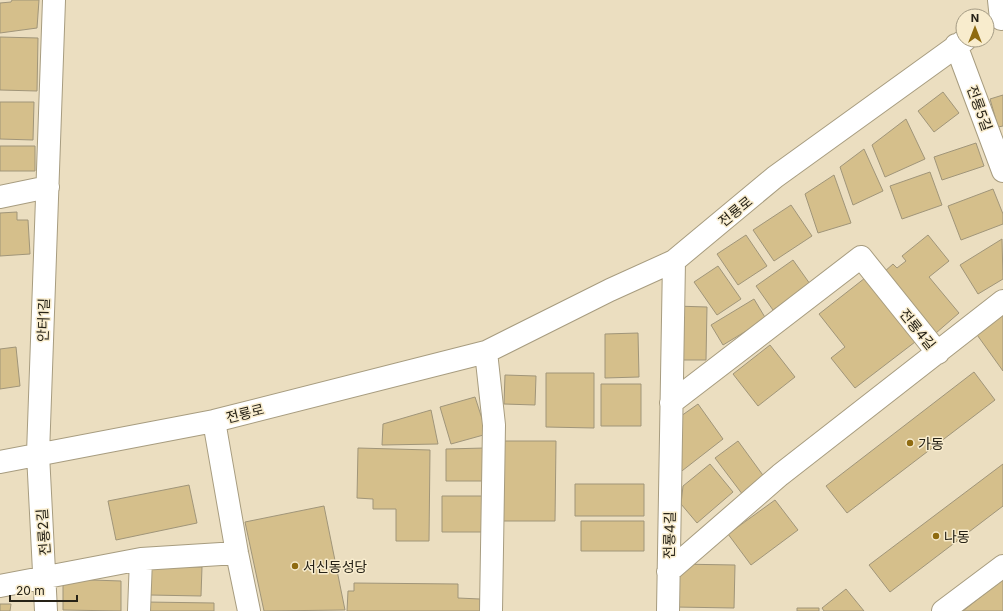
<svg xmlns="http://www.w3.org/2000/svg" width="1003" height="611" font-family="Inter,'Noto Sans KR',sans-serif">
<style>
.building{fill:#d5bf8b;stroke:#a09579}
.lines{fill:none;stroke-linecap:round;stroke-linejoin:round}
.minor-casing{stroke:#a79c7f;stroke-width:24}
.minor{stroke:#fff;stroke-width:22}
.poi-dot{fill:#8f6b10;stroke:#f8eccd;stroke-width:1.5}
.labels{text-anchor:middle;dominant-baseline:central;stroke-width:3;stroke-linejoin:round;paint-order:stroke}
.street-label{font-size:14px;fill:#262217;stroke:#f8eccd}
.poi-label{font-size:14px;fill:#262217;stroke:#f8eccd;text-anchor:start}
</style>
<rect width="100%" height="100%" fill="#ebdec0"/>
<!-- building -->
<path class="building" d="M 12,0 L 39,0 L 37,28 L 0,33 L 0,3 L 11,2 Z
M 0,37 L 38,38 L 37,91 L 0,90 Z
M 943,92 L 959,113 L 934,132 L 918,111 Z
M 1003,95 L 1003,126 L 998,127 L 990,99 Z
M 0,102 L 34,102 L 33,140 L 0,139 Z
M 906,119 L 925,159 L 885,177 L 872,145 Z
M 976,143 L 984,166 L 942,180 L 934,157 Z
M 0,146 L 35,146 L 35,171 L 0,171 Z
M 864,149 L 883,191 L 853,205 L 840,167 Z
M 930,172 L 942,205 L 902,219 L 890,186 Z
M 834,175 L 851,223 L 818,233 L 805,194 Z
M 993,189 L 1003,214 L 1003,224 L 961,240 L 948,206 Z
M 791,205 L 812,236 L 774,261 L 753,230 Z
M 17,212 L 17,220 L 28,220 L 30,254 L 0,256 L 0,213 Z
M 746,235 L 767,266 L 738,285 L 717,254 Z
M 928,235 L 949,261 L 929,277 L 959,313 L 936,333 L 884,272 L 893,264 L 897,268 L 906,261 L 902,256 Z
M 1002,239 L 1003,279 L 978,294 L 960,265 Z
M 793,260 L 810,284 L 773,310 L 756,286 Z
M 718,266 L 741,299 L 717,315 L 694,282 Z
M 865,278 L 915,342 L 855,388 L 831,358 L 845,347 L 819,314 Z
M 754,299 L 766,319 L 723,345 L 711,325 Z
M 675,306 L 707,307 L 706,360 L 674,360 Z
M 1003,313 L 1003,371 L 975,332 Z
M 638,333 L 639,377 L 605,378 L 605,334 Z
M 770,345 L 795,377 L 758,406 L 733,374 Z
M 16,347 L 20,386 L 0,389 L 0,349 Z
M 974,372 L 995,400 L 847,513 L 826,486 Z
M 546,373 L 594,373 L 594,428 L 546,427 Z
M 505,375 L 536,376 L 535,405 L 504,404 Z
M 601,384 L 641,384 L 641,426 L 601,426 Z
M 475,397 L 487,434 L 451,444 L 440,407 Z
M 698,404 L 723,439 L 678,474 L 674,421 Z
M 431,410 L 438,444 L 382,445 L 383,424 Z
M 504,441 L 556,441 L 555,521 L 503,521 Z
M 738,441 L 765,478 L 743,495 L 715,458 Z
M 358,448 L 430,450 L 429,541 L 396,541 L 396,509 L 373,509 L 373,499 L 357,498 Z
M 485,448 L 485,481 L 446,481 L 446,449 Z
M 710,464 L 733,492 L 697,523 L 681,504 L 683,486 Z
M 1003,464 L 1003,506 L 890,592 L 869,565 Z
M 575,484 L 644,484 L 644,516 L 575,516 Z
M 189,485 L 197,523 L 116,540 L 108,501 Z
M 442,496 L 484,496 L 484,532 L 442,532 Z
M 775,500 L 798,530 L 751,565 L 728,534 Z
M 324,506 L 345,610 L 264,611 L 245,522 Z
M 581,521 L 644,521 L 644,551 L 581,551 Z
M 676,564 L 735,565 L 734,608 L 675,607 Z
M 150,566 L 202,567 L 201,596 L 150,595 Z
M 63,579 L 121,581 L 121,611 L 63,610 Z
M 1003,579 L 1003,611 L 963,611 Z
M 354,583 L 458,584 L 458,598 L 480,599 L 480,611 L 347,611 L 348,591 L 354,591 Z
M 846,589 L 864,611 L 824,611 L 822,608 Z
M 146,602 L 214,603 L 214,611 L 146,611 Z
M 0,604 L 11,604 L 10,611 L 0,611 Z
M 797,608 L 819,608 L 819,611 L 797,611 Z"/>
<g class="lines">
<defs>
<path id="minor" d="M 999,0 L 1001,19
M 956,45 L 1003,171
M 0,197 L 48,187
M 486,352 L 494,425 L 491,611
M 671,403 L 861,257 L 938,353
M 214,421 L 237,553 L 249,611
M 0,462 L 214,421 L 486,352 L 610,290 L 674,261 L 775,177 L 965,40
M 668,572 L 780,475 L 1003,301
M 0,586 L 141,559 L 237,553
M 46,611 L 38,454 L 54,0
M 139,611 L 141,559
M 668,611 L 674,261
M 943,611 L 1003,566"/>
</defs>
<!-- minor casing -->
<use href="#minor" class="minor-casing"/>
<!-- minor -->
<use href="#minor" class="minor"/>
</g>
<!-- markers -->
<g class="poi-dot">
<circle cx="910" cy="443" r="4"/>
<circle cx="936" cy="536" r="4"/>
<circle cx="295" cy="566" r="4"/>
</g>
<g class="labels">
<!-- street labels -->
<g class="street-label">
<text transform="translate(980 108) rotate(70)">전룡5길</text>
<text transform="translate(735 211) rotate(-39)">전룡로</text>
<text transform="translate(43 320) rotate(-88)">안터1길</text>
<text transform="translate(918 329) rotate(51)">전룡4길</text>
<text transform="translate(245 413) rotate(-14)">전룡로</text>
<text transform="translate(43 532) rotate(-94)">전룡2길</text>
<text transform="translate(669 535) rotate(-89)">전룡4길</text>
</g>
<!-- poi labels -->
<g class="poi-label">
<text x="918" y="443">가동</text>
<text x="944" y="536">나동</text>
<text x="303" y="566">서신동성당</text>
</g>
</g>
<!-- north arrow -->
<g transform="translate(975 28)"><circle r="19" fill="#f8eccd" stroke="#a49b84"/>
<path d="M0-3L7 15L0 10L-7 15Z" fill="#8f6b10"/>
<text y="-6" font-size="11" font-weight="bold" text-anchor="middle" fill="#262217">N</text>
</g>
<!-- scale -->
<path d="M10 595v6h67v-6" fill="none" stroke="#262217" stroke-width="2"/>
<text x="16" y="595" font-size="12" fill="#262217" stroke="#f8eccd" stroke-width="3" paint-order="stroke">20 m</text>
</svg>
